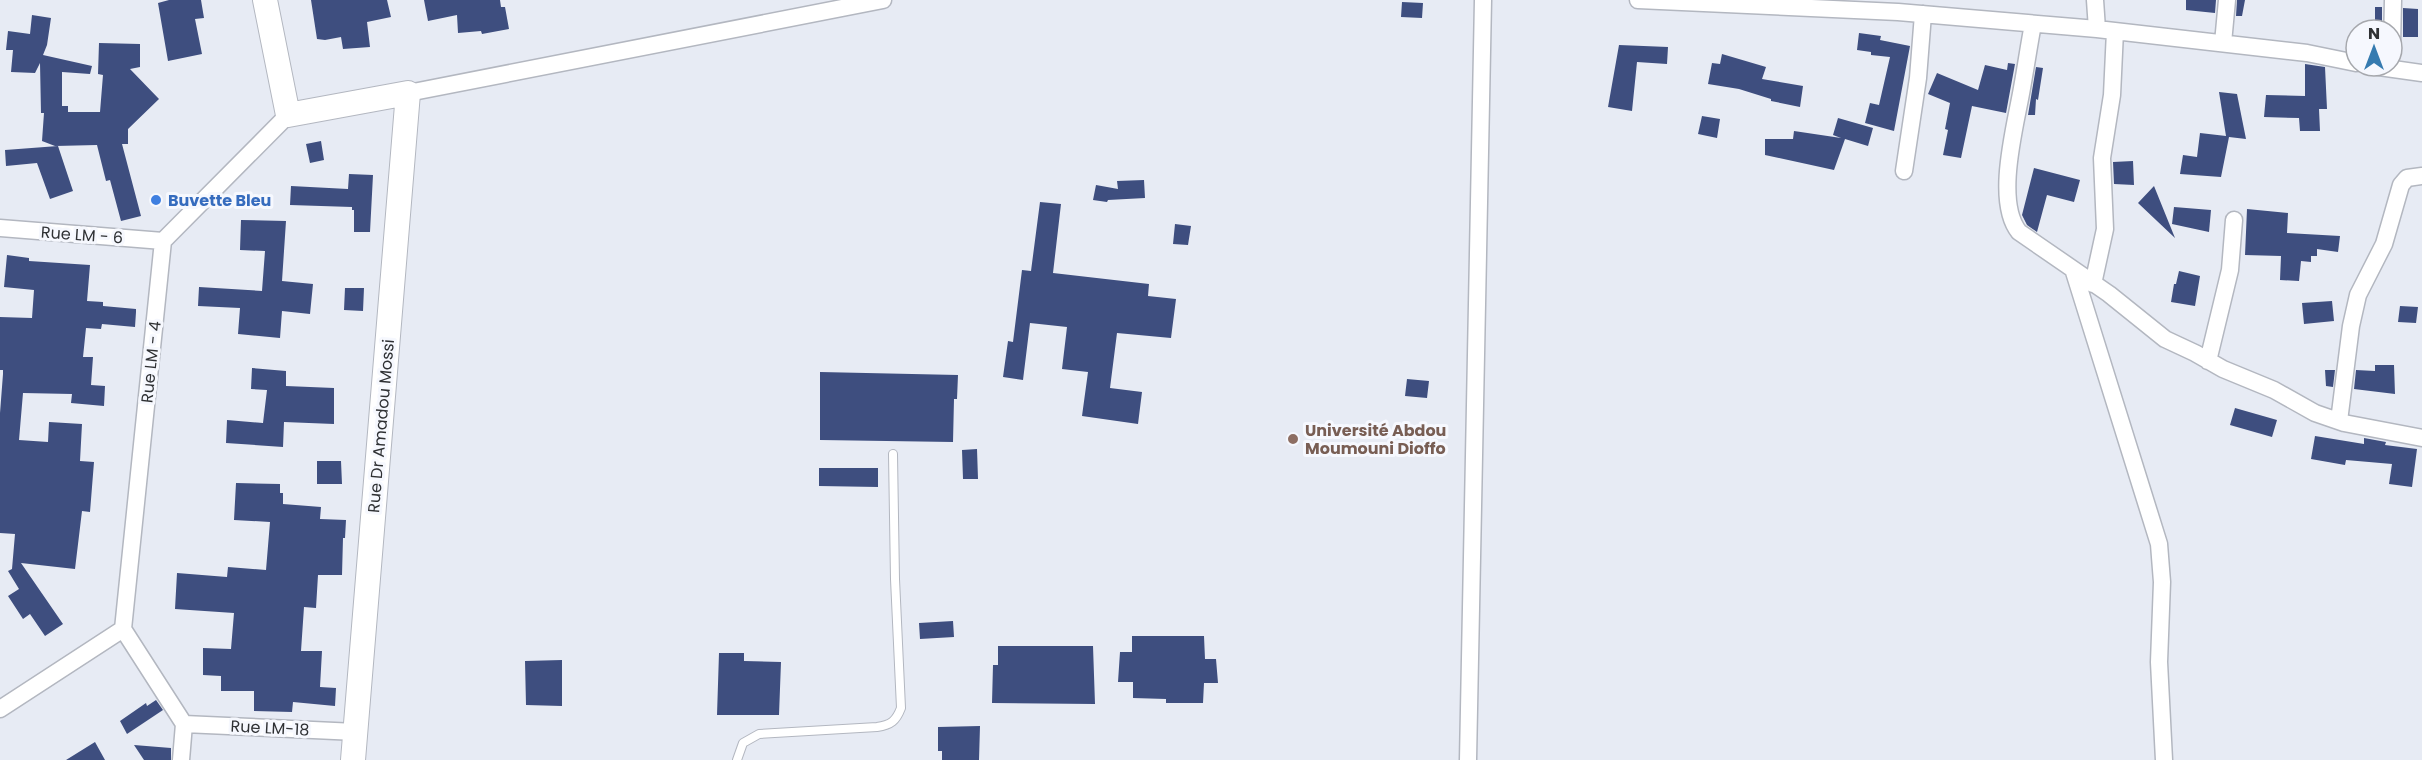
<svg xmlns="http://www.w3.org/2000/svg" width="2422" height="760" font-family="Poppins,sans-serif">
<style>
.building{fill:#3e4e7f}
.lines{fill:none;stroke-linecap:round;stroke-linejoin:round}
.lane-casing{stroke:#b3b7c0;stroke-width:10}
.street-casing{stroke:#b3b7c0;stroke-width:19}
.secondary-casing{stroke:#b3b7c0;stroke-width:26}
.lane{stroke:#fff;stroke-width:8}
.street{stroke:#fff;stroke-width:16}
.secondary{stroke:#fff;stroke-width:24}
.shop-dot{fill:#3f7fe0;stroke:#f6f8fe;stroke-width:2}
.education-dot{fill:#8d6e63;stroke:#f6f8fe;stroke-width:2}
.labels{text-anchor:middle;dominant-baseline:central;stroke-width:6;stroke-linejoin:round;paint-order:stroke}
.shop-label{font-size:16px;font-weight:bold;fill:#366cbe;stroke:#f6f8fe;text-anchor:start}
.street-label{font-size:16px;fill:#2f3134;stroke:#f6f8fe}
.education-label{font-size:16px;font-weight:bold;fill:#785e54;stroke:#f6f8fe;text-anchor:start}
</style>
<rect width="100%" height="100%" fill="#e7ebf4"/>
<!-- building -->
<path class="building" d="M 169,0 L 201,0 L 204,18 L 195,19 L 202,54 L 168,61 L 158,3 Z
M 311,0 L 387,0 L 391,17 L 367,22 L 370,47 L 343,49 L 341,37 L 325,40 L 317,39 Z
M 424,0 L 500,0 L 501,7 L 505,7 L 509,29 L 482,34 L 481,31 L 458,33 L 457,15 L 428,21 Z
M 2186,0 L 2216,0 L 2215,13 L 2186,10 Z
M 2237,0 L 2245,0 L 2242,16 L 2236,16 Z
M 1402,2 L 1423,3 L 1422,18 L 1401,17 Z
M 2375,7 L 2382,7 L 2382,29 L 2375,29 Z
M 2403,8 L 2418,9 L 2418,37 L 2403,37 Z
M 32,15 L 51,18 L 47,45 L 43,55 L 92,66 L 90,74 L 62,72 L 62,106 L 68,106 L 68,112 L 100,112 L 103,75 L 98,74 L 99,43 L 140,44 L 140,67 L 130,69 L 159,99 L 128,129 L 128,144 L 122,144 L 141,216 L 121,221 L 110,180 L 106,181 L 97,145 L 55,146 L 42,141 L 44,113 L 41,113 L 40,63 L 35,73 L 11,72 L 13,50 L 6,50 L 8,31 L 30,34 Z
M 1859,33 L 1881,36 L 1880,40 L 1910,46 L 1894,131 L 1865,123 L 1870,103 L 1879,105 L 1890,57 L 1871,55 L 1871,52 L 1857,50 Z
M 1619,45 L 1668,47 L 1667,64 L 1637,62 L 1632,111 L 1608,107 Z
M 1722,54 L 1766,67 L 1762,79 L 1803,86 L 1800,107 L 1771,101 L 1771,99 L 1739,89 L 1708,84 L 1712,63 L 1720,64 Z
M 2008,63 L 2015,64 L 2006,113 L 1972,106 L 1961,158 L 1943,155 L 1948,130 L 1945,129 L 1950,103 L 1928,94 L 1937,73 L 1978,90 L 1985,65 L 2007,70 Z
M 2305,64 L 2325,67 L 2327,109 L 2319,109 L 2320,131 L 2300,131 L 2299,118 L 2264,117 L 2266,95 L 2305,96 Z
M 2036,67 L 2043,68 L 2038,100 L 2036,99 L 2035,115 L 2028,115 Z
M 2219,92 L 2237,94 L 2246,139 L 2229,137 L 2221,177 L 2180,174 L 2183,155 L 2197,157 L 2200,133 L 2226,136 Z
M 1702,116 L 1720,119 L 1717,138 L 1698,134 Z
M 1838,118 L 1873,128 L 1868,146 L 1845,139 L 1834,170 L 1765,155 L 1765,139 L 1793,139 L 1794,131 L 1841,138 L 1833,135 Z
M 321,141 L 324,160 L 310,163 L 306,144 Z
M 58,146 L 73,191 L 50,199 L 37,163 L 6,166 L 5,150 Z
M 2133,161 L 2134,185 L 2114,184 L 2113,162 Z
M 2034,168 L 2080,180 L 2074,202 L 2047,195 L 2037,232 L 2027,225 L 2022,215 Z
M 349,174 L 373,175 L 370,232 L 354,232 L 354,210 L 352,210 L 352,207 L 290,205 L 291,186 L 348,189 Z
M 1144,180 L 1145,198 L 1108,200 L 1107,202 L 1093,200 L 1096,185 L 1118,189 L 1117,181 Z
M 2154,186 L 2175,238 L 2138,203 Z
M 1040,202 L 1061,204 L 1053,273 L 1149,284 L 1148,296 L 1176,299 L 1171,338 L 1117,333 L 1110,388 L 1142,392 L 1138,424 L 1082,416 L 1088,372 L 1062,369 L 1067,327 L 1030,323 L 1023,380 L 1003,377 L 1008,341 L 1013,342 L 1022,270 L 1031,271 Z
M 2174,207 L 2211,210 L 2209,232 L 2172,224 Z
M 2247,209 L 2288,213 L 2287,233 L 2340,236 L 2338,252 L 2317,249 L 2317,256 L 2311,256 L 2311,262 L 2301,261 L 2299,281 L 2280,280 L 2281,256 L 2245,255 Z
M 241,220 L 286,221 L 282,281 L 313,284 L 310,314 L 282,311 L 280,338 L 238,334 L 240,308 L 198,306 L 199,287 L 262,291 L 265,251 L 240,250 Z
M 1175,224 L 1191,226 L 1188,245 L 1173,244 Z
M 7,255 L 29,258 L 29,261 L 90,265 L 87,301 L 103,302 L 103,306 L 136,309 L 136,312 L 135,327 L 102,324 L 101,329 L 86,328 L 83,357 L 93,357 L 91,385 L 105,386 L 104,406 L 71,403 L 72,394 L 23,393 L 19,440 L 48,442 L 49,422 L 82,424 L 80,461 L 94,462 L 90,512 L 82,511 L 75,569 L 21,563 L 63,624 L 45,636 L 30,614 L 23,619 L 8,596 L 19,589 L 8,571 L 12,569 L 15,534 L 0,533 L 0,413 L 3,374 L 3,370 L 0,370 L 0,317 L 32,318 L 34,290 L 4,287 Z
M 2179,271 L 2200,276 L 2195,306 L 2171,302 L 2174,284 L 2176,284 Z
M 345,288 L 364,288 L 363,311 L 344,310 Z
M 2332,301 L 2334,321 L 2304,324 L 2302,303 Z
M 2400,306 L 2418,307 L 2416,323 L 2398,322 Z
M 2375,365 L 2394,365 L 2395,394 L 2354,389 L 2356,370 L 2375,371 Z
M 252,368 L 286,371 L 286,386 L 334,388 L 334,424 L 284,422 L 283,447 L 226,443 L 227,420 L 263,423 L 267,390 L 251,389 Z
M 2325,370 L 2335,370 L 2333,387 L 2326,386 Z
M 820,372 L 958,375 L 957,399 L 954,399 L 953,442 L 820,440 Z
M 1407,379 L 1429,381 L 1427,398 L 1405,396 Z
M 2235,408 L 2277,420 L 2272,437 L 2230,425 Z
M 2315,436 L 2364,444 L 2364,438 L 2386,442 L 2385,445 L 2417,449 L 2412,487 L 2389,484 L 2392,464 L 2346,460 L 2345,465 L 2311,459 Z
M 977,449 L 978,479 L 963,479 L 962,450 Z
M 317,461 L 341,461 L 342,484 L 317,484 Z
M 819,468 L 878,468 L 878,487 L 819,486 Z
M 236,483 L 280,484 L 280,493 L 283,493 L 283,504 L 321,507 L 320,519 L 346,520 L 345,538 L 343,538 L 342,575 L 318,575 L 316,608 L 304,607 L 301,651 L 322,651 L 320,687 L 336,688 L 335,706 L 293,702 L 292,712 L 254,711 L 254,691 L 221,691 L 221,676 L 203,675 L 203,648 L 231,649 L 234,613 L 175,609 L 177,573 L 227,577 L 228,567 L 266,570 L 270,522 L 234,520 Z
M 953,621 L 954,637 L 920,639 L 919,623 Z
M 1132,636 L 1204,636 L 1205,659 L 1216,659 L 1218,683 L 1204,683 L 1203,703 L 1166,703 L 1166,699 L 1133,698 L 1133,682 L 1118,682 L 1120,652 L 1132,652 Z
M 998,646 L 1093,646 L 1095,704 L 992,703 L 993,665 L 998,665 Z
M 719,653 L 744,653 L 744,661 L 781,662 L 779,715 L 717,715 Z
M 562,660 L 562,706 L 526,705 L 525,661 Z
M 156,700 L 163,710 L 127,734 L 120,721 L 146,703 L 147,706 Z
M 980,726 L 979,760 L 942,760 L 942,751 L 938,751 L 938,727 Z
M 95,742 L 105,760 L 66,760 Z
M 134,745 L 171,748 L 171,760 L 144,760 Z"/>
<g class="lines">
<defs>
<path id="lane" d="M 737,760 L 743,743 L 759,734 L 877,727 C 891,725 896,721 901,708 L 895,579 L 893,454"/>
<path id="street" d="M 1638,0 L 1898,12 L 2097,29 L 2307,53 L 2356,63
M 2095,0 L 2097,29
M 2033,24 C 2029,45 2026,66 2022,88 C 2016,124 1994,201 2019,232 L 2109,294 L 2165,339 L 2195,353 L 2223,369 L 2274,390 L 2315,413 L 2344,423 L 2422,438
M 2223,43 L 2227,0
M 2392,45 L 2393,0
M 2372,66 L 2422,73
M 408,93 L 883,0
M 1904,171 L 1918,78 L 1923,14
M 0,228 L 163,241
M 2074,272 L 2159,544 L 2162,582 L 2159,662 L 2164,760
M 2093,284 L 2105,229 L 2102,158 L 2112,95 L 2115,31
M 2208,361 L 2230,270 L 2234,220
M 2339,421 L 2351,326 L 2358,295 L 2384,244 L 2401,185 L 2407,178 L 2422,176
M 123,629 L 184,724 L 181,760
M 0,709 L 123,629 L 163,241 L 288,115
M 184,724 L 356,732
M 1468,760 L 1483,0"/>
<path id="secondary" d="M 265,0 L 288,115 L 408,93 L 353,760"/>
</defs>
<!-- lane casing -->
<use href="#lane" class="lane-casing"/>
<!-- street casing -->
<use href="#street" class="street-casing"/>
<!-- secondary casing -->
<use href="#secondary" class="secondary-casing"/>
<!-- lane -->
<use href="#lane" class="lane"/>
<!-- street -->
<use href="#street" class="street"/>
<!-- secondary -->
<use href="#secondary" class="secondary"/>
</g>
<!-- markers -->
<circle class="shop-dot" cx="156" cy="200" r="6"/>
<circle class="education-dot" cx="1293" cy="439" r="6"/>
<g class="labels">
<!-- shop labels -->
<g class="shop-label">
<text x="168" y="200">Buvette Bleu</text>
</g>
<!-- street labels -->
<g class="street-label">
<text transform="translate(82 235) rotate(4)">Rue LM - 6</text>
<text transform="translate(151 362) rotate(-84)">Rue LM - 4</text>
<text transform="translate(381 426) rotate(-85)">Rue Dr Amadou Mossi</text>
<text transform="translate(270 728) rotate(3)">Rue LM-18</text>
</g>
<!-- education labels -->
<g class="education-label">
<text x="1305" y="430">Université Abdou<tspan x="1305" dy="18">Moumouni Dioffo</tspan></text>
</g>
</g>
<!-- north arrow -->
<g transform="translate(2374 48)"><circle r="28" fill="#f6f8fe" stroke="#a6a8ad" stroke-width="1.5"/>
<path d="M0-4.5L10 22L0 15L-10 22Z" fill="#367bb0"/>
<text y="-9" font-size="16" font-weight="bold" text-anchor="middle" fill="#2f3134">N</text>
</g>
</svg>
